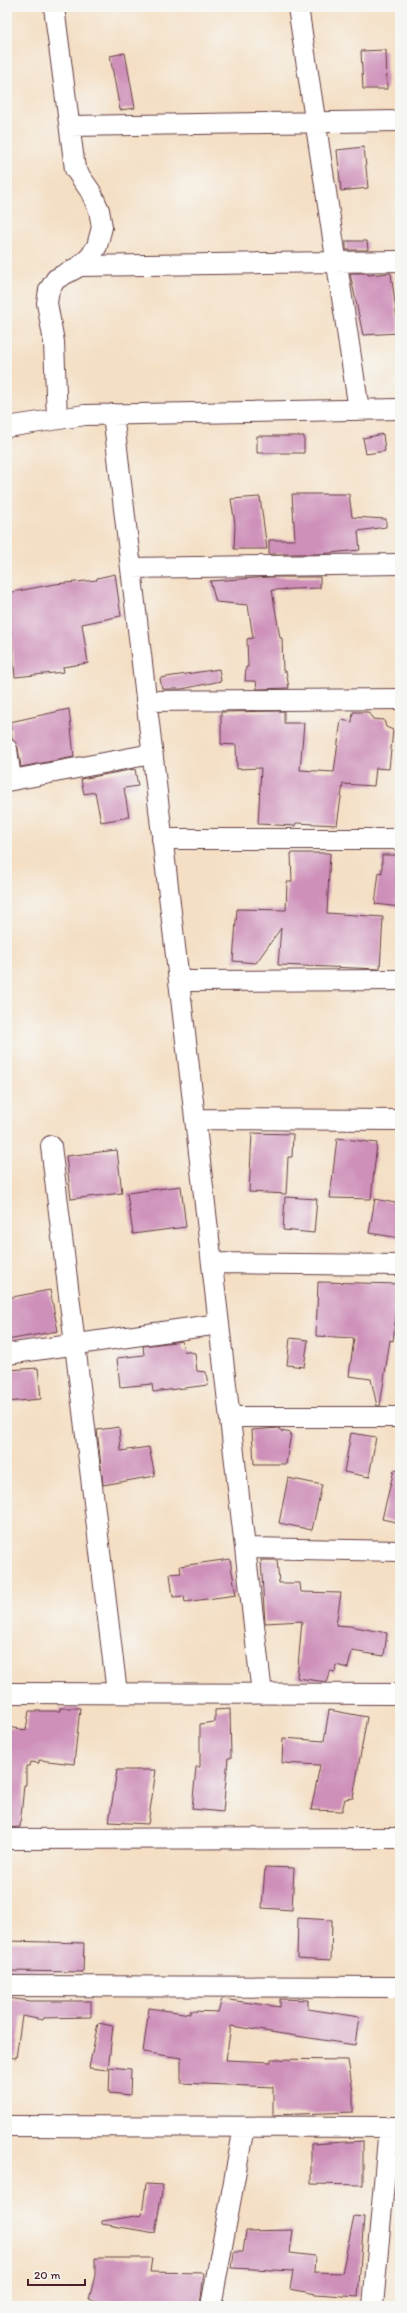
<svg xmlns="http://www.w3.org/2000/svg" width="407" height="2313" font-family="Itim,sans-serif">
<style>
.building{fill:#ce8fb9}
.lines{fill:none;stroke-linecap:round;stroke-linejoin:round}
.street-casing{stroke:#643c42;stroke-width:22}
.street{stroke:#fff;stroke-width:20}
</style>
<rect width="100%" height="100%" fill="#f6f6f2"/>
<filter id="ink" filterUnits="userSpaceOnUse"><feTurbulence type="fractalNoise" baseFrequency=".025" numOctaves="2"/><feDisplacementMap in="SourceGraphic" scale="8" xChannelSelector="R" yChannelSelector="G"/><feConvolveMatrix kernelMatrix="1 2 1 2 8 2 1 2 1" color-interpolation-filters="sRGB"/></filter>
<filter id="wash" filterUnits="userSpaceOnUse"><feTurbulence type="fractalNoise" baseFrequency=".012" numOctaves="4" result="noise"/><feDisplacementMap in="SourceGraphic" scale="16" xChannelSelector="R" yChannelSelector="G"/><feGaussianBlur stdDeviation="0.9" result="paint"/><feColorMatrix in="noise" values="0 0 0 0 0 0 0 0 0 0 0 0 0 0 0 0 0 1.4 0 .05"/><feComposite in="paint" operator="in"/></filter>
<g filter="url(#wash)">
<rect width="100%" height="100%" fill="#f4dfc4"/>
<g id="blocks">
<!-- building -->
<path class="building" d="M 386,50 L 387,89 L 363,89 L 361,51 Z
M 125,53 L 135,108 L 120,110 L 110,56 Z
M 364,147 L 368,188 L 341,191 L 337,150 Z
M 346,241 L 367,241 L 368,250 L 346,250 Z
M 350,273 L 368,273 L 368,275 L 391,273 L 399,333 L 363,335 Z
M 383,434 L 385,451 L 366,454 L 363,438 Z
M 257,436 L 304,436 L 304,453 L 257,453 Z
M 292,494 L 349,494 L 352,517 L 386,519 L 386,527 L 358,531 L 360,550 L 318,554 L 269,554 L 269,540 L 295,540 Z
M 260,497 L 267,549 L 234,549 L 235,524 L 231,499 Z
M 115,574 L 121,616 L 82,624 L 88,663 L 63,667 L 64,672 L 15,677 L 7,593 L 55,584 L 97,580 L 97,578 Z
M 270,577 L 320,577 L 320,588 L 272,590 L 280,638 L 282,638 L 283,671 L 286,671 L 289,688 L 257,689 L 256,681 L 245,681 L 246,667 L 248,667 L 247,639 L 253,638 L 248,605 L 216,602 L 210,581 Z
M 219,669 L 221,681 L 182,689 L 162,689 L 160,678 Z
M 69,709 L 74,757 L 21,767 L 18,748 L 12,739 L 10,722 Z
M 284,711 L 284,723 L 304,723 L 300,770 L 334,772 L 341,720 L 352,722 L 353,712 L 368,712 L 373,719 L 384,720 L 386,727 L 393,730 L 389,769 L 376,768 L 374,786 L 343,784 L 337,825 L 296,823 L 295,826 L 258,824 L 261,768 L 237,769 L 236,745 L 221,744 L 221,712 Z
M 135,769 L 138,786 L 124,788 L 129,817 L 101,822 L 95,792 L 84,794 L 81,779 Z
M 291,853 L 330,853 L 327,913 L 383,917 L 380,969 L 278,965 L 281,928 L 256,963 L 233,961 L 237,909 L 286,910 L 287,882 L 292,882 Z
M 382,855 L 400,855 L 400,907 L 375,904 L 379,872 L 382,873 Z
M 252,1133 L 293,1134 L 292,1157 L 288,1157 L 286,1194 L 249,1192 Z
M 337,1138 L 377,1143 L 371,1199 L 330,1198 Z
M 117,1150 L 122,1193 L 71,1199 L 66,1156 Z
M 181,1186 L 186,1227 L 133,1234 L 127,1193 Z
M 285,1197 L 317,1199 L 314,1233 L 283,1230 Z
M 375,1199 L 400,1204 L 400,1238 L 369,1233 Z
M 318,1282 L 400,1284 L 393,1341 L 390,1340 L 380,1406 L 377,1406 L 371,1379 L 349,1376 L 354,1338 L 316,1336 Z
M 50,1290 L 58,1331 L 7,1340 L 7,1298 Z
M 290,1338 L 308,1340 L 304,1367 L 287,1365 Z
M 182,1341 L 184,1351 L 195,1353 L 197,1371 L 206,1372 L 208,1385 L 153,1392 L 152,1384 L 120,1387 L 117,1358 L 144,1355 L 143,1346 Z
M 38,1368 L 41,1399 L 7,1402 L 7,1370 Z
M 119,1427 L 121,1451 L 149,1447 L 155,1476 L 103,1485 L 97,1430 Z
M 279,1428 L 281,1431 L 291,1433 L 286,1464 L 254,1464 L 252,1430 Z
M 351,1433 L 376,1437 L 369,1477 L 344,1472 Z
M 394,1470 L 400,1471 L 400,1523 L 382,1519 Z
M 288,1478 L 322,1485 L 312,1530 L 279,1523 Z
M 230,1559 L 236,1595 L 185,1602 L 184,1596 L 173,1597 L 170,1574 L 181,1573 L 180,1566 Z
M 261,1560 L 277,1560 L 279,1583 L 300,1583 L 301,1592 L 341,1593 L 336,1625 L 350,1626 L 387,1633 L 384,1656 L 352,1651 L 348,1668 L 336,1665 L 335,1672 L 329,1671 L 327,1682 L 297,1678 L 302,1621 L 265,1623 Z
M 60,1708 L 80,1708 L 74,1764 L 39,1760 L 39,1763 L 30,1762 L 29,1766 L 26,1766 L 26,1785 L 24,1785 L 20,1827 L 7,1828 L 7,1727 L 26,1730 L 29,1711 L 60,1711 Z
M 230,1709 L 231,1758 L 228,1758 L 223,1812 L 192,1809 L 196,1767 L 200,1767 L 200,1724 L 215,1722 L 215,1710 Z
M 329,1710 L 367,1717 L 353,1798 L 345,1799 L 342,1811 L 311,1810 L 320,1765 L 282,1763 L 283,1738 L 324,1741 Z
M 117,1770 L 156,1770 L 148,1824 L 109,1822 Z
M 265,1867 L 294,1868 L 292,1910 L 262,1908 Z
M 298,1918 L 332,1920 L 331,1960 L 297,1958 Z
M 7,1941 L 84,1943 L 83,1972 L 7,1971 Z
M 7,1998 L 31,2001 L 91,2001 L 91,2017 L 43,2018 L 43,2020 L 22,2016 L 16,2058 L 7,2057 Z
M 222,1999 L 280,2007 L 280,1999 L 308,2000 L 308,2009 L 359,2017 L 355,2045 L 231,2026 L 226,2060 L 271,2062 L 271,2059 L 348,2060 L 353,2092 L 353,2112 L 273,2115 L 273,2087 L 181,2083 L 181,2058 L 143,2052 L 149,2008 L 190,2014 L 190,2011 L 218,2012 Z
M 98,2023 L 113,2026 L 108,2070 L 89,2068 Z
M 110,2067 L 131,2069 L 130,2095 L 109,2093 Z
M 363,2141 L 363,2185 L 311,2184 L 311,2144 Z
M 146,2184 L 163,2185 L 155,2233 L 102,2224 L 102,2221 L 142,2215 Z
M 354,2216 L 364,2217 L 358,2297 L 316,2294 L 290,2289 L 293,2271 L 232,2268 L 234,2252 L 243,2252 L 246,2231 L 293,2230 L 290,2253 L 315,2256 L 314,2272 L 342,2273 Z
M 95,2258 L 152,2258 L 150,2272 L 204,2273 L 200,2306 L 112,2306 L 89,2300 L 95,2275 Z"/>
</g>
</g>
<g filter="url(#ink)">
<use href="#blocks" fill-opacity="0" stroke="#643c42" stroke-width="1"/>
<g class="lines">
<defs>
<path id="street" d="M 54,7 L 75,169 L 91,192 L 99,210 L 102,227 L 97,246 L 90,257 L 80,266 L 56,279 L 49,290 L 47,303 L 54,342 L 57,419
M 298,7 L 359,410
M 70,126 L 400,121
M 80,266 L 400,261
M 113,414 L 262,1694
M 7,427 L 85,415 L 400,409
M 131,568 L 400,564
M 146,701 L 400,699
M 7,749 L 11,780
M 7,781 L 152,754
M 162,839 L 400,839
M 179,981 L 400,980
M 195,1119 L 400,1120
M 51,1146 L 117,1693
M 212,1263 L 400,1265
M 7,1354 L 219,1324
M 230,1417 L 400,1417
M 245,1548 L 400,1551
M 7,1693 L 400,1694
M 7,1839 L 400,1838
M 7,1986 L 400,1987
M 7,2126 L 400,2127
M 211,2306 L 244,2127
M 373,2306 L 389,2127"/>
</defs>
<!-- street casing -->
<use href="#street" class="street-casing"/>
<!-- street -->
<use href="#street" class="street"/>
</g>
</g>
<!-- margin -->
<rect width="407" height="2313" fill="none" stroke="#f6f6f2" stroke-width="24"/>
<!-- scale -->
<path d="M28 2279v6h57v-6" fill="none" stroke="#4a1f2b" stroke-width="2"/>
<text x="34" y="2279" font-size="12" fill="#4a1f2b" stroke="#f6f6f2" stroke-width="3" paint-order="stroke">20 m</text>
</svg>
